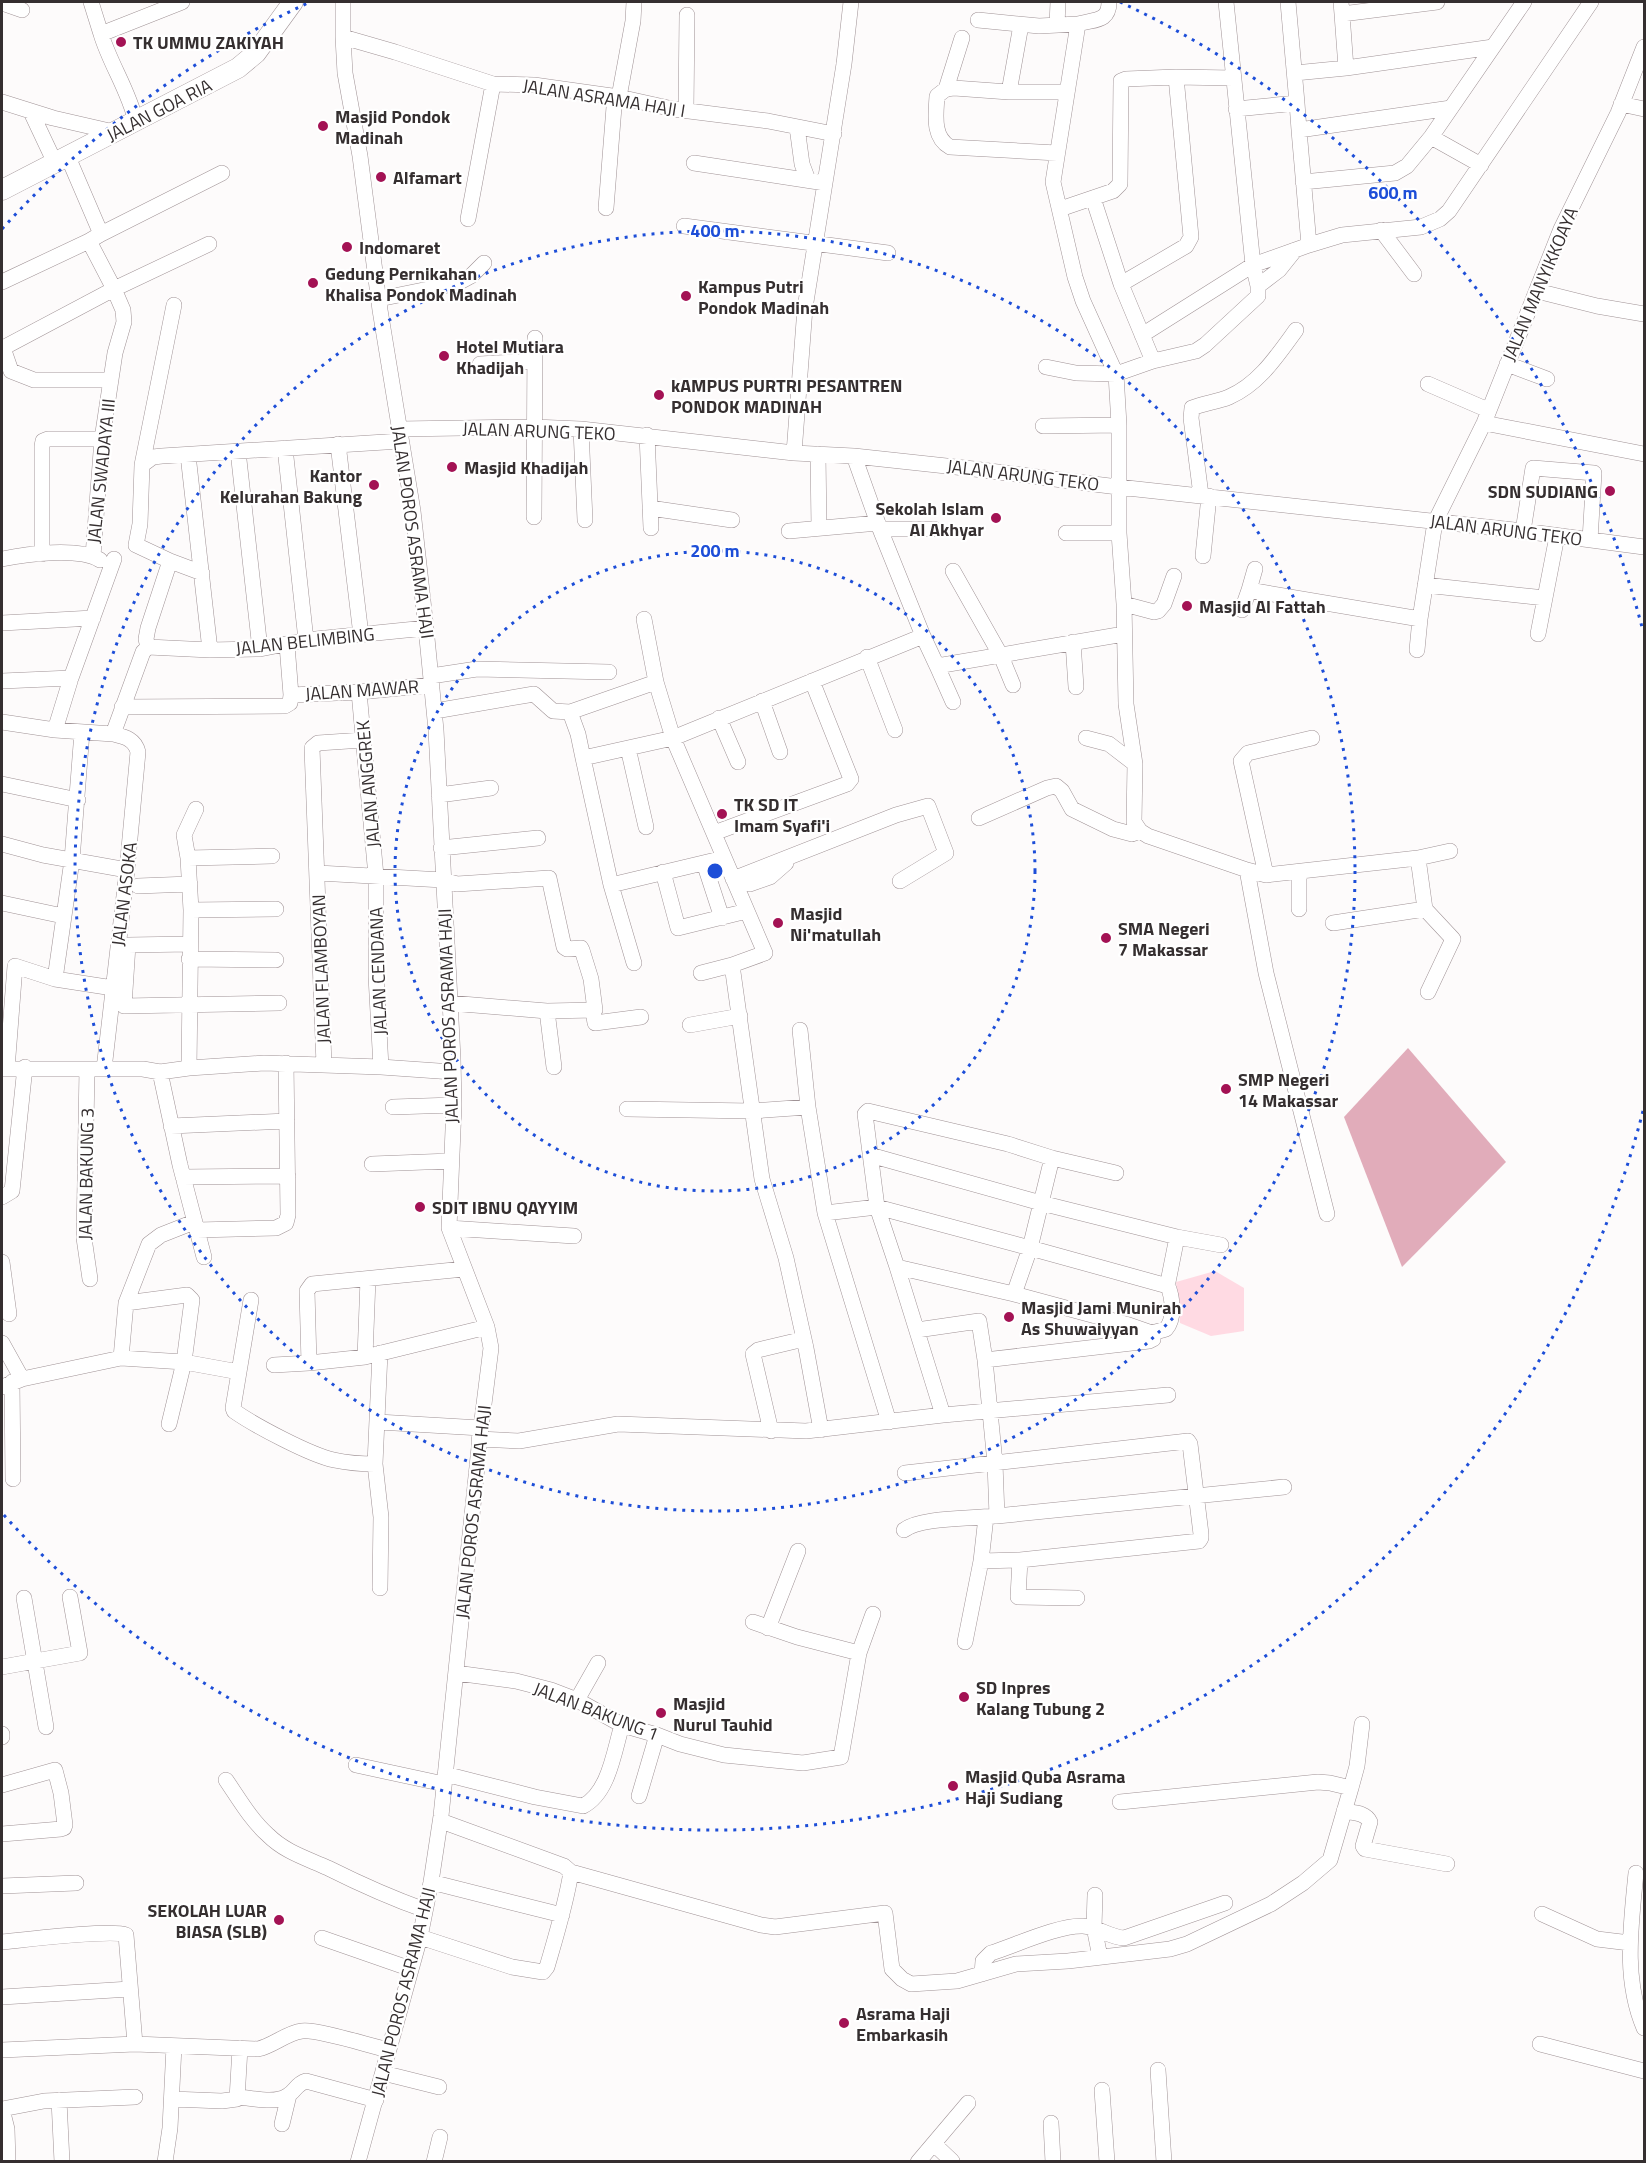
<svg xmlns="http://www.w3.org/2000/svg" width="1646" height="2163" font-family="'Titillium Web',sans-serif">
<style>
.green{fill:#ffdae3}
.forest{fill:#e1acba}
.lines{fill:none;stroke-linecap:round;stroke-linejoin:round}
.minor-casing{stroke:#a09396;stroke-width:16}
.major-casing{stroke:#a09396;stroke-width:21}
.minor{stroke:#fff;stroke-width:15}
.major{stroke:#fff;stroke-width:20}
.ring{fill:none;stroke:#1d4ed8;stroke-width:3;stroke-dasharray:3 6}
.poi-dot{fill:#a31254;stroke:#fff;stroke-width:2}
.labels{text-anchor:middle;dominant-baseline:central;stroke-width:4.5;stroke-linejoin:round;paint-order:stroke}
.poi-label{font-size:18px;font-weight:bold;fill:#352f30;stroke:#fff;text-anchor:start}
.street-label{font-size:18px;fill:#352f30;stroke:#fff}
.centre{fill:#1d4ed8;stroke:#fff;stroke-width:3}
.ring-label{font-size:18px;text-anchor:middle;font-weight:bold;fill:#1d4ed8;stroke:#fff;stroke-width:4.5;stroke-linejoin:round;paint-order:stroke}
</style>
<rect width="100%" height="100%" fill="#fdfbfb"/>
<!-- green -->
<path class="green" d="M 1215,1271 L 1244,1288 L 1244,1331 L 1211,1336 L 1180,1323 L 1176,1282 Z"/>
<!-- forest -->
<path class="forest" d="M 1408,1048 L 1506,1162 L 1402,1267 L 1344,1117 Z"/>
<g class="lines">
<defs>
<path id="minor" d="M 91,2 L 101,34
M 343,2 L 343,37 L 345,73 L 360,156 L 380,310 L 413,511 L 426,628 L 436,730 L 453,1059 L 454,1105 L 449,1228 L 487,1327 L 491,1348 L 481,1428 L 441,1816 L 431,1882 L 420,1937 L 358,2162
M 1109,2 C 1109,22 1095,19 1078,24 L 1053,182 L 1075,277 L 1083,301 L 1116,374 L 1153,361 L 1196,351 L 1205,345 L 1258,296 L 1258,286 L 1253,265 L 1226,2
M 1341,2 L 1342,14 L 1437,2
M 2,3 L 22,10
M 978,20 L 1039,26 L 1078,24
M 1057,25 L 1058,2
M 343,37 L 395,52 L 493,84 L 534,85 L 619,97 L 673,109 L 768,121 L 834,134
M 1346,68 L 1493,47
M 1295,73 L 1346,68 L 1342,14
M 1176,77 L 1233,78
M 946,89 L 962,38
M 1009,92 L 1021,25
M 2,102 L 53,118 L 114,132
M 1297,103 L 1299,130 L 1451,108
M 1621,104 L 1644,109
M 1236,109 L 1297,103 L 1288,2
M 686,110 L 687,15
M 31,112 L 55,163
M 136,122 C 129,91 110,64 101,34 L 182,2
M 797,127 L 802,164 L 808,180
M 1299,130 L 1309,245
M 1431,137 L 1481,165
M 1057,153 L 950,147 C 932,137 936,114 937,96 L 946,89 L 954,88 L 1009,92 L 1067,92
M 68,157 L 101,234 L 89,241 L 114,289 L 123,310 L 124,322 L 115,353 L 102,439 L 93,556
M 694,163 L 825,183
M 1303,182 L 1395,173 L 1407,166 L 1431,137 L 1524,2
M 1093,198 L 1121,284
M 1066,207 L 1113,191 L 1120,184 L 1121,81 L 1126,79 L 1176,77 L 1191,237 L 1186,246 L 1121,284 L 1153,361
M 606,208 L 614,107 L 619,97 L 633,21 L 634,2
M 468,219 L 493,84
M 684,226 L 888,253
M 1381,230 L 1414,274
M 101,234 L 222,173
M 2,282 L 89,241
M 1258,286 L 1279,270 L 1295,250
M 1537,291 L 1597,306 L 1644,314
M 379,299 L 458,283 L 471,276 L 484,263
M 174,305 L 142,465 L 140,524 L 136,545 L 170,561 L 202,573
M 1142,335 L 1253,265 L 1309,245 L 1342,235 L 1421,227 L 1440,219 L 1449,211 L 1591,2
M 480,364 L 533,361
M 1507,364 L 1547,379
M 1046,367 L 1076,373 L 1116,374 L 1119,425 L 1119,533 L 1124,604 L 1126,704 L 1135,764 L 1134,822 L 1140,831 L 1148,836 L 1247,870 L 1266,875 L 1418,858 L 1450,851
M 11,371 L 3,348 L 114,289 L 209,244
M 11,371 L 34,380 L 111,380
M 1428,384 L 1488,410
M 1484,423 L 1644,454
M 1043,426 L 1119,425
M 399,429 L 534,427 L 581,429 L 794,453 L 854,456 L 974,469 L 1118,487 L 1523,531 L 1644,547
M 581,429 L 585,520
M 647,435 L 651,528
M 338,444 L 361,635
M 285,448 L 306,640
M 238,451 L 260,649
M 794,453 L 805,308 L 844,64 L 851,2
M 818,454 L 819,528
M 188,455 L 210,650
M 854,456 L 880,529 L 923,636
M 142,465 L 153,457 L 162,456 L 401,441
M 1201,495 L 1191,418 L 1192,408 C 1204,403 1217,402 1229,397 C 1259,384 1277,356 1296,330
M 650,508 L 732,520
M 534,517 L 535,338
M 880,529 L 934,529
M 789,531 L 878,523
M 1523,531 L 1533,468 L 1594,473 L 1590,540
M 1066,533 L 1119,533
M 42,554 L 42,446 L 43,441 L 48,439 L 102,439
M 1203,556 L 1209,496
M 2,559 C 27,554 78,547 100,560
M 953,571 L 1001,656 L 1013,685
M 1425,585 L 1545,598
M 1249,590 L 1255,569
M 1124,604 L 1154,612 L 1158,611 L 1164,604 L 1174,576
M 1242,610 L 1249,590 L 1420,619 L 1435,522 L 1484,423 L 1561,229 L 1618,113 L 1644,47
M 644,619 L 656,682 L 673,738 L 765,953 L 732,965 L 701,973
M 2,623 L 93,618
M 1538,634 L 1557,536
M 1073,642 L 1076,687
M 148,647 L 210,650 L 260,649 L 306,640 L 426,628
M 148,647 L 146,639 L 148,628 L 170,561
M 1417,650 L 1420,619
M 867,657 L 895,730
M 937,666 L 953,702
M 431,676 L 477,669 L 609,672
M 2,681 L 71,678
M 359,692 L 376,876 L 376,976 L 381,1067
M 291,695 L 359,692 L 432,685
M 762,701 L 780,752
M 122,707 L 285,706 L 290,703 L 291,695 L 287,645
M 435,711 L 534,694 L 553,711 L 570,712 L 656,682
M 570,712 L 578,734 L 583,758
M 719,718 L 738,762
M 2,722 L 55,730 L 113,734 L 143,652 L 148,647
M 55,730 L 71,678 L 114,559
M 1086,738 L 1109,744 L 1135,764
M 628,748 L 646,827
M 2,784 L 78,800
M 439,795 L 491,788
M 979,818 L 1047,788 L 1056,786 L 1062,791 L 1072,809 L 1113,829 L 1132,834 L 1140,831
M 714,833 L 847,784 L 851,779 L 812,681
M 2,844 L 43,855 L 127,870
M 441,848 L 538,838
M 188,858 L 184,835 L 196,809
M 724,858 L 611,885 L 583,758 L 673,738 L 923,636 L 937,666 L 1124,634
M 1418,858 L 1425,909 L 1453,939 L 1428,992
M 704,863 L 722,918
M 1247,870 L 1266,973 L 1327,1214
M 663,872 L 678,928 L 747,911
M 1299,872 L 1299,909
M 318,873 L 443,880 L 457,884 L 549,878 L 564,947 L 567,949 L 581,948 L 582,950 L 591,979 L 595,1010 L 547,1011 L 450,1003
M 743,875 L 750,884 L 770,877 L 786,863
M 1266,875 L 1241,761 L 1248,753 L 1312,738
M 733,879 L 896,815 L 928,806 L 946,853 L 900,881
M 611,885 L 634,963
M 138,886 L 190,884
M 2,903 L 63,916
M 191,910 L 276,909
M 1333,923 L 1425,909
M 190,944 L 128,945 L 124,1006 L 279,1003
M 189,959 L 276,960
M 732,965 L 762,1179 L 786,1258 L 806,1348 L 821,1430
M 55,979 L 113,988
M 547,1011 L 554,1067
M 593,1011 L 595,1023 L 641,1017
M 690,1025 L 740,1016
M 800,1030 L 808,1107 L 825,1213 L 889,1422
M 324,1065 L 312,748 L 318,743 L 363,740
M 189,1068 L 191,910 L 188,858 L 272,856
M 2,1069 L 143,1069 L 160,1072 L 189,1068 L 264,1063 L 381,1067 L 453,1072
M 7,1069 L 15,966 L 55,979 L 72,860 L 82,732
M 87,1069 L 84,1238 L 90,1279
M 104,1069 L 127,870 L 138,752 C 135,739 125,737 113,734
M 160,1072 L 180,1165 L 204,1257
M 393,1107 L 454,1105
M 627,1109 L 752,1111 L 808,1107
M 171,1126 L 287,1121
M 870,1155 L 1041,1203 L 1177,1237 L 1168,1282 L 1164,1285 L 1030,1248 L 1052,1158 L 1008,1144 L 868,1111 L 865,1114 L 877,1207 L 897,1267
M 1052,1158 L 1116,1173
M 372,1164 L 451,1161
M 183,1177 L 288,1176
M 2,1197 L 12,1191 L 25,1067
M 825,1213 L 877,1207 L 1030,1248 L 1014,1294 L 897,1267 L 943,1415 L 1168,1395
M 449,1228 L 574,1236
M 197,1230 L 276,1228 L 286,1223 L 288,1215 L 286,1063
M 1177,1237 L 1221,1245
M 2,1262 L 9,1314
M 464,1269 L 312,1284 L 307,1291 L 309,1363 L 365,1357 L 487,1327
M 1014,1294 L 1129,1325 L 1152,1333 L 1166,1329 C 1175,1319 1173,1297 1167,1284
M 251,1300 L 233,1408 L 234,1411 C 254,1425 310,1455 334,1460 C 348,1463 361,1464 375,1464
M 126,1303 L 187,1295 L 192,1300 L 184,1362 L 169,1424
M 917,1330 L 979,1321 L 985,1360
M 1152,1333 L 1153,1339 L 1149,1341 L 985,1360 L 995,1463 L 997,1516 L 1284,1487
M 2,1343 L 22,1379
M 380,1353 L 375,1464 L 381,1517 L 380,1588
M 365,1357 L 368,1279
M 121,1358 L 126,1303 L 149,1244 L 161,1235 L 194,1222
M 274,1365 L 309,1363
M 12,1382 L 13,1479
M 2,1387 L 22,1379 L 121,1358 L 184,1362 L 239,1372
M 378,1422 L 481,1428
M 771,1431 L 753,1354 L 758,1350 L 804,1339
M 479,1439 L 519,1441 L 618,1424 L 806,1431 L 943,1415
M 905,1473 L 1188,1441 L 1190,1444 L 1201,1534 L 1201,1538 L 1199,1541 L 1020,1560 L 981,1561 L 986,1517
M 904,1530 C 920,1517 972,1519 994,1516
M 1020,1560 L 1018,1597 L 1077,1598
M 24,1598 L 46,1727
M 768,1628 L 798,1551
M 965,1642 L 981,1561
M 859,1653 L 873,1614
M 2,1667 L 80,1653 L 70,1597
M 456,1673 L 516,1681 L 551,1690 L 577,1700 L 622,1725 L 657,1735 L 680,1744 L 724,1755 L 803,1763 L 841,1757 L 859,1653 L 797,1637 L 753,1622
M 577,1700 L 598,1663
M 2,1734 L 2,1737
M 356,1765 L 444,1784
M 445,1774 L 535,1797 L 583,1806 C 609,1793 614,1751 622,1725
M 226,1780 C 239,1799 251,1820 268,1835 C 285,1852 306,1858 328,1868 C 360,1884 391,1898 425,1910
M 2,1785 L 55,1770 L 61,1793 L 65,1825 L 64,1828 L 61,1829 L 2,1834
M 1351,1788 L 1357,1766 L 1362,1724
M 639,1796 L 657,1735
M 1344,1811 C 1353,1813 1365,1812 1370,1822 L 1363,1846 L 1365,1849 L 1447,1864
M 571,1872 L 761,1925 L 775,1927 L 885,1913 L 892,1969 L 902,1979 L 911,1984 L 957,1981 L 1016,1964 L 1068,1961 L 1170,1949 L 1187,1944 L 1271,1904 L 1303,1883 L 1330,1860 L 1351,1788 L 1330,1783 L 1318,1782 L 1120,1802
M 1636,1873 C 1631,1925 1623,1979 1644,2028
M 431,1882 L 562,1915
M 2,1886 L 76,1883
M 1095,1895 L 1094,1927 L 1100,1957
M 1542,1914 L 1597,1939 L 1630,1943
M 420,1937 L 512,1967 L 543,1972 L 547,1967 C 556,1936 566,1904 571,1872 L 564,1866 L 441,1821
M 322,1938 L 411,1969
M 2,1942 C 23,1940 112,1929 126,1935 L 135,2044 L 258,2049 C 273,2046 286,2033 302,2031 C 318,2029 370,2046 389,2050
M 982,1974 L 983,1961 L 991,1953 C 1016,1945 1059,1925 1083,1926 C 1098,1927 1109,1937 1124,1938 L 1225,1903
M 2,1997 L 130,1989
M 1540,2044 L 1644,2071
M 2,2050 L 135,2044
M 1158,2070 L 1164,2162
M 383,2073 L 439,2087
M 1102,2090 L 1107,2162
M 238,2097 C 252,2098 275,2104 287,2096 C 295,2092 296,2084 306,2081 L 376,2100
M 172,2099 L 222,2101 L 237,2099 L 240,2048
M 59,2100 L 62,2162
M 2,2109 L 44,2101 L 135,2097
M 2,2109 L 7,2129 L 8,2162
M 1051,2123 L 1053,2162
M 282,2124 L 289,2095
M 934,2144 L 952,2161
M 165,2162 L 170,2128 L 174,2046
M 434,2162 L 440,2137
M 918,2162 L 968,2103"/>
<path id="major" d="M 2,190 L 238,68 L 256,53 L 293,2"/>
</defs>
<!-- minor casing -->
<use href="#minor" class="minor-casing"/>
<!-- major casing -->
<use href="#major" class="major-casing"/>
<!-- minor -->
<use href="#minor" class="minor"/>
<!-- major -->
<use href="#major" class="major"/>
</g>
<!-- distance rings -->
<g class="ring">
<circle cx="715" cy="871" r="320"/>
<circle cx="715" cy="871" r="640"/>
<path d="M1643 1111A959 959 0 0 1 2 1513M2 229A959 959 0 0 1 310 2M1120 2A959 959 0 0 1 1643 631"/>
</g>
<!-- markers -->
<g class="poi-dot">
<circle cx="121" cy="42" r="6"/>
<circle cx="323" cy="126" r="6"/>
<circle cx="381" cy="177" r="6"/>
<circle cx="347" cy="247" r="6"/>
<circle cx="313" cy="283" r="6"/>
<circle cx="686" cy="296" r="6"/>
<circle cx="444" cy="356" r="6"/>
<circle cx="659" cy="395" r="6"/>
<circle cx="452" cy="467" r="6"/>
<circle cx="374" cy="485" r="6"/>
<circle cx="1610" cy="491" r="6"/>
<circle cx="996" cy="518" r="6"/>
<circle cx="1187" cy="606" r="6"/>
<circle cx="722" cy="814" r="6"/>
<circle cx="778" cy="923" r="6"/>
<circle cx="1106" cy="938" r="6"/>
<circle cx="1226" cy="1089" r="6"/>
<circle cx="420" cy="1207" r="6"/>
<circle cx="1009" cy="1317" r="6"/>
<circle cx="964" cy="1697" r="6"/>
<circle cx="661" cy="1713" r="6"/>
<circle cx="953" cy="1786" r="6"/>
<circle cx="279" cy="1920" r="6"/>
<circle cx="844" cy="2023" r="6"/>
</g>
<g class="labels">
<!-- poi labels -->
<g class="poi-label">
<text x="133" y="42">TK UMMU ZAKIYAH</text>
<text x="335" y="116">Masjid Pondok<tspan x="335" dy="21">Madinah</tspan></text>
<text x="393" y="177">Alfamart</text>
<text x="359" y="247">Indomaret</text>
<text x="325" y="273">Gedung Pernikahan<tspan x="325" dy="21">Khalisa Pondok Madinah</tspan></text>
<text x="698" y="286">Kampus Putri<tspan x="698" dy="21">Pondok Madinah</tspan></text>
<text x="456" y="346">Hotel Mutiara<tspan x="456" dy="21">Khadijah</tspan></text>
<text x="671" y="385">kAMPUS PURTRI PESANTREN<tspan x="671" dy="21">PONDOK MADINAH</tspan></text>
<text x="464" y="467">Masjid Khadijah</text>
<text x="362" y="475" text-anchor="end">Kantor<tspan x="362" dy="21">Kelurahan Bakung</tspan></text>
<text x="1598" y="491" text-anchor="end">SDN SUDIANG</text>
<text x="984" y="508" text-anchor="end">Sekolah Islam<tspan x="984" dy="21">Al Akhyar</tspan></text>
<text x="1199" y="606">Masjid Al Fattah</text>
<text x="734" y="804">TK SD IT<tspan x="734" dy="21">Imam Syafi'i</tspan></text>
<text x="790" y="913">Masjid<tspan x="790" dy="21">Ni'matullah</tspan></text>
<text x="1118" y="928">SMA Negeri<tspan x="1118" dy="21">7 Makassar</tspan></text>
<text x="1238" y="1079">SMP Negeri<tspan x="1238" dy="21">14 Makassar</tspan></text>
<text x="432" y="1207">SDIT IBNU QAYYIM</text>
<text x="1021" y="1307">Masjid Jami Munirah<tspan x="1021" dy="21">As Shuwaiyyan</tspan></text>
<text x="976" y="1687">SD Inpres<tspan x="976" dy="21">Kalang Tubung 2</tspan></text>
<text x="673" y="1703">Masjid<tspan x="673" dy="21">Nurul Tauhid</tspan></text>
<text x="965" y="1776">Masjid Quba Asrama<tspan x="965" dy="21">Haji Sudiang</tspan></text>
<text x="267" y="1910" text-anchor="end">SEKOLAH LUAR<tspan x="267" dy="21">BIASA (SLB)</tspan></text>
<text x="856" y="2013">Asrama Haji<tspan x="856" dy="21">Embarkasih</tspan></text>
</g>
<!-- street labels -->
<g class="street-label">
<text transform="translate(604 98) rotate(9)">JALAN ASRAMA HAJI I</text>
<text transform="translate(159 110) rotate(-27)">JALAN GOA RIA</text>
<text transform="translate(1540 284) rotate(-67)">JALAN MANYIKKOAYA</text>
<text transform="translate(539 431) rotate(2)">JALAN ARUNG TEKO</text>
<text transform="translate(101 471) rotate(-84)">JALAN SWADAYA III</text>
<text transform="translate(1023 475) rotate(7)">JALAN ARUNG TEKO</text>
<text transform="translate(1506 530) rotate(7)">JALAN ARUNG TEKO</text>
<text transform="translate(413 532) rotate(82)">JALAN POROS ASRAMA HAJI</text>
<text transform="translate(305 641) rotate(-6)">JALAN BELIMBING</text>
<text transform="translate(362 690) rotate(-4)">JALAN MAWAR</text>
<text transform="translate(368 784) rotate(-95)">JALAN ANGGREK</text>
<text transform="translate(124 894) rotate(-83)">JALAN ASOKA</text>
<text transform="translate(321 969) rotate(-92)">JALAN FLAMBOYAN</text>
<text transform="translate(378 971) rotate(-92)">JALAN CENDANA</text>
<text transform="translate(448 1016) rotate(-92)">JALAN POROS ASRAMA HAJI</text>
<text transform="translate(86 1174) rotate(-89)">JALAN BAKUNG 3</text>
<text transform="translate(473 1512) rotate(-84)">JALAN POROS ASRAMA HAJI</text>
<text transform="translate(596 1711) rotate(21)">JALAN BAKUNG 1</text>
<text transform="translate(403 1992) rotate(-76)">JALAN POROS ASRAMA HAJI</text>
</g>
</g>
<circle cx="715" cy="871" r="9" class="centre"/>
<g class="ring-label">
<text x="1393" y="199">600 m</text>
<text x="715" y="237">400 m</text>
<text x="715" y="557">200 m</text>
</g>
<!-- border -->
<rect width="1646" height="2163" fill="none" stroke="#352f30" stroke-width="6"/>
</svg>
